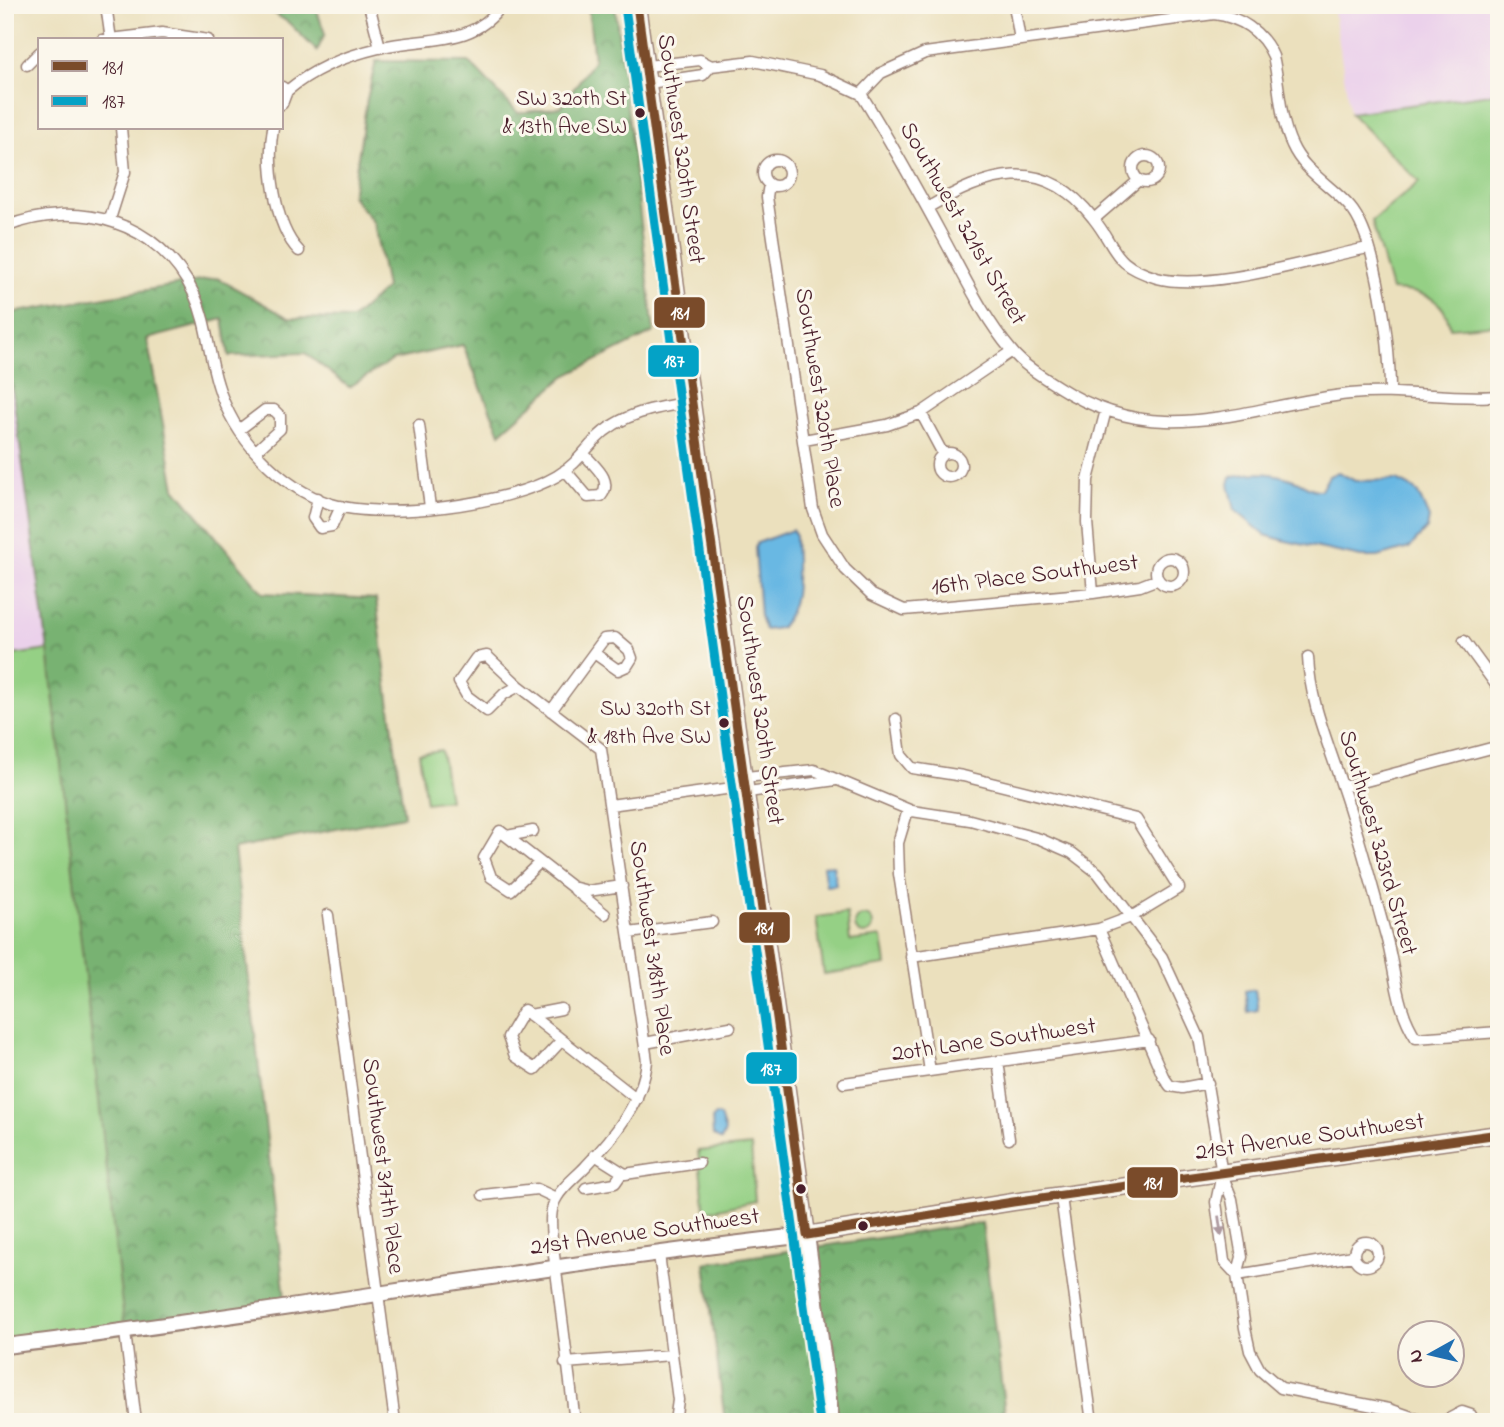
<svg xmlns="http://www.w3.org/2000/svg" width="1504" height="1427" font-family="'Indie Flower',sans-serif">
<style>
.built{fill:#ebd1eb}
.forest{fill:url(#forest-crowns);stroke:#61684e;stroke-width:2}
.park{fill:#95d085;stroke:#707858;stroke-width:2}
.water{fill:#69b8e3;stroke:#5a6c87;stroke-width:2}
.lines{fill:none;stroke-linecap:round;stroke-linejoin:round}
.minor-casing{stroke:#9a8074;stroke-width:13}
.secondary-casing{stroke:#9a8074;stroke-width:18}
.primary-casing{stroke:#9a8074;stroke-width:19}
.minor{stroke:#fff;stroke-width:10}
.secondary{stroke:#fff;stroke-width:14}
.primary{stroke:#fff;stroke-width:16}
.bus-1-casing{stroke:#fbf7ec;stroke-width:14}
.bus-2-casing{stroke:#fbf7ec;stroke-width:14}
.bus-1{stroke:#7a4b2a;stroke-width:9}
.bus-2{stroke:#04a2c6;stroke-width:9}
.oneway{fill:#ae9aa0}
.bus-dot{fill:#4a1f2b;stroke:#fbf7ec;stroke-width:2.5}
.labels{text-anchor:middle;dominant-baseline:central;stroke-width:6;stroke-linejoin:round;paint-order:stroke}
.bus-label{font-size:22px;fill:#4a1f2b;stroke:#fbf7ec;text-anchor:end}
.street-label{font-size:24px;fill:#4a1f2b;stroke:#fbf7ec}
.line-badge{stroke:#fbf7ec;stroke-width:2.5}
.badge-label{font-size:19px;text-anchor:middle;font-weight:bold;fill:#fff}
</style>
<defs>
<pattern id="forest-crowns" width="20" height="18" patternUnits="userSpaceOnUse" patternTransform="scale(1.75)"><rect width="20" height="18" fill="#78b272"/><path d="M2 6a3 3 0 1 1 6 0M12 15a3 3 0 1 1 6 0" fill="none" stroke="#64905e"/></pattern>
</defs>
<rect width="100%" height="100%" fill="#fbf7ec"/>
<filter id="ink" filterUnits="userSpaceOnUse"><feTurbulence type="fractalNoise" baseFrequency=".0143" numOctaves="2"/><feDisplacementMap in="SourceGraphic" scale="14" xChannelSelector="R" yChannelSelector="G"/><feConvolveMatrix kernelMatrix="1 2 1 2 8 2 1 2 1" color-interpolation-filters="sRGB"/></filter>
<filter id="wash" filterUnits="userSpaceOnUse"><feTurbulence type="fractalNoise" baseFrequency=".00686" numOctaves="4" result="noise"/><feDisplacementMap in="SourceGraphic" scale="28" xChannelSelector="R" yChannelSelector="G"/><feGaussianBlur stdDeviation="1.57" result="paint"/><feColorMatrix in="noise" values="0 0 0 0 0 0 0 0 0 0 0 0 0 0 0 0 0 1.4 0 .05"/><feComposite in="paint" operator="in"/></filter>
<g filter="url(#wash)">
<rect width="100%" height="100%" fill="#ebe0bd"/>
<!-- built -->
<path class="built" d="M 1333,5 L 1499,5 L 1499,93 L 1350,113 Z
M 5,337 L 48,650 L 5,656 Z"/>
<!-- forest -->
<path class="forest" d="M 261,5 L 315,5 L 325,34 L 317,51 L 289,23 Z
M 588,5 L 615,5 L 654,332 L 565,376 L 500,433 L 463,345 L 393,360 L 349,387 L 305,353 L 229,356 L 223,319 L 147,339 L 175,488 L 263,593 L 376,599 L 404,816 L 234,849 L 286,1307 L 125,1332 L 48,650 L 5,337 L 5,314 L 217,278 L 289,318 L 352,319 L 386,288 L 374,223 L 352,196 L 367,99 L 376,61 L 469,62 L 518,113 L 561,107 L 594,60 Z
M 982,1223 L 1006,1422 L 725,1422 L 705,1263 Z"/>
<!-- park -->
<path class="park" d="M 1499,93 L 1499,324 L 1450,328 C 1445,295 1418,291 1391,290 L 1372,221 L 1419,182 L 1350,113 Z
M 48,650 L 125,1332 L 5,1346 L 5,656 Z
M 441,750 L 449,800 L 426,803 L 419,753 Z
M 847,913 L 850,941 L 882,937 L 886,965 L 824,974 L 816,917 Z
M855 925a9 9 0 1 1 18 0a9 9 0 1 1-18 0Z
M 751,1146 L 755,1201 L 705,1212 L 698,1151 Z"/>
<!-- water -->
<path class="water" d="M 1338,472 L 1355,481 L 1397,480 L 1409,486 L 1418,493 L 1429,518 L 1427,529 L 1409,548 L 1378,557 L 1361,557 L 1286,541 L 1265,535 L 1235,510 L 1229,484 L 1231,477 C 1253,471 1273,472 1294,480 C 1304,484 1311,491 1321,490 L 1329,476 Z
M 792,530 L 795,534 C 795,565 803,603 780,628 L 765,630 L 760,616 L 755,547 L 757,543 Z
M 833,865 L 836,885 L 826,886 L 823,866 Z
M 1255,990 L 1258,1010 L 1248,1012 L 1245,991 Z
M 715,1115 L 720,1116 L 725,1132 L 721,1140 L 713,1135 L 712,1119 Z"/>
</g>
<g filter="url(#ink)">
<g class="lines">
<defs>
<path id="minor" d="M 106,5 L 111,40
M 369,5 L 380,47
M 1014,5 L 1020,40
M 102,40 L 162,33 L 208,40
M 27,65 L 40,52
M 647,66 L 700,60 L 711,66 L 753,61 L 820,75 L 861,94
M 649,83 L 703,75 L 711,66
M 282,87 L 287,91 C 314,68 345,56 379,48 C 424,36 472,48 502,5
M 861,94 L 881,73 L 925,53 L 1214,14 C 1240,17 1262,31 1273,56 C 1280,85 1279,118 1292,145 C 1304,172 1331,185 1350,207 C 1378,239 1390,349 1390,392
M 861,94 C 891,142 918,191 945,241 C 965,278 984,318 1011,350 C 1023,365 1041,376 1057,386 C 1161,453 1242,406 1350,394 C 1400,389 1449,400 1499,396
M 282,104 L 287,91
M 273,128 C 267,162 274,226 299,251
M1133 169a13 13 0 1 1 26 0a13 13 0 1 1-26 0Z
M763 173a13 13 0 1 1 26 0a13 13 0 1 1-26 0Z
M 769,184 L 767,197 L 813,509 L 822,534 L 845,569 L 872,595 L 904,610 L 1093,593 L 1140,586 L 1158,579
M 927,208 C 987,173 1043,153 1093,218 C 1118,249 1111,264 1157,278 C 1208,292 1313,259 1368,248
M 110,219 L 125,172 L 121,128
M 1094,219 L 1139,180
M 5,227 C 77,198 160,221 194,294 C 208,324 208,354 218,385 C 233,437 279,487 331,504 C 383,521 510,504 557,476 C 574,466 583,453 595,440 C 620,413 658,407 692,402
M 921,413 L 943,454
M 419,425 L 430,507
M 240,429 L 265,410 L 274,410 L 280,416 L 280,429 L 256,451
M 804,440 L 887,425 L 921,413 L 1012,351
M937 465a12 12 0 1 1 24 0a12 12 0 1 1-24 0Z
M 565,470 L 588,497 L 601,496 C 614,480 594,466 584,454
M 318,498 L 313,518 L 320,528 L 332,526 L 341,506
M1156 572a14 14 0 1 1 28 0a14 14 0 1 1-28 0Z
M 1093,593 L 1087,522 L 1088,480 L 1106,410
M 1464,641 L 1499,689
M 1308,657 C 1310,703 1328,742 1342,786 C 1359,835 1372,886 1386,936 C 1396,972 1395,1006 1416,1038 L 1499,1032
M 519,686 L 504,694 L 487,711 L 467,696 L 459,682 L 476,658 L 487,656 L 519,686 L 601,749 L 647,1061 C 643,1101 614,1137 586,1166 C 577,1176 564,1185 557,1197 C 549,1209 551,1226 552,1239 L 575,1422
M 551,711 L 604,639 L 615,638 L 629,650 L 632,658 L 627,666 L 618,670 L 594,653
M 896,719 L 901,755 L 912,768 L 963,776 L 1136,819 L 1179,888 L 1131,917 L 1099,929 L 911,957
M 746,777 L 814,770 L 912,811 L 970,820 L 1040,839 L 1072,853 L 1098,873 L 1162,957 L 1199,1037 L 1222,1174 L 1232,1199 L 1242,1257 L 1237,1275 L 1245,1328 L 1250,1351 L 1260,1370 L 1281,1388 L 1389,1409 L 1426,1422
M 1343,787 L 1499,746
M 748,792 L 836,780
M 610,805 L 747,786
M 908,810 L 898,843 L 899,874 L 930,1071
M 507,836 L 533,831
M 540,862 L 511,890 L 491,877 L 484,858 L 500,831 L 572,887 L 588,891 L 622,886
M 575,890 L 605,914
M 328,915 L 395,1422
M 1099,929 L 1163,1076 L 1170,1086 L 1182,1088 L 1208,1083
M 629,933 L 712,922
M 530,1015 L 561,1009
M 562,1040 L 535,1069 L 515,1056 L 508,1037 L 524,1010 L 637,1099
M 645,1043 L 730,1027
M 998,1061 L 1009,1139
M 844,1083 L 1149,1040
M 595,1155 L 625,1174 L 699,1163
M 1222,1174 L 1216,1202 L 1224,1261 L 1237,1275
M 586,1188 L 615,1183 L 622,1173
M 483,1195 L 537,1189 L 556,1198
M 1061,1197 L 1092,1422
M1354 1254a12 12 0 1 1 24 0a12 12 0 1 1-24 0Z
M 659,1254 L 678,1400 L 675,1422
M 1237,1275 L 1353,1256
M 125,1332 L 136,1422
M 565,1363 L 672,1355
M 1443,1422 L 1462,1412 L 1471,1415 L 1474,1422"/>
<path id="secondary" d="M 5,1346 C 273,1314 539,1265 807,1235 L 832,1422"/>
<path id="primary" d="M 637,5 L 807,1235 L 1013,1202 L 1499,1134"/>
</defs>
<!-- minor casing -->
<use href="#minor" class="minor-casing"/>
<!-- secondary casing -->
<use href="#secondary" class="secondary-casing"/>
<!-- primary casing -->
<use href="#primary" class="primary-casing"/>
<!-- minor -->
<use href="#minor" class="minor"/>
<!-- secondary -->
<use href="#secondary" class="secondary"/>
<!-- primary -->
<use href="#primary" class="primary"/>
<defs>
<path id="bus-1" d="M 637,5 L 807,1235
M 807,1235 L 1013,1202 L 1499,1134"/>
<path id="bus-2" d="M 625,7 L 820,1422"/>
</defs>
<!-- bus-1 casing -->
<use href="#bus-1" class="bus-1-casing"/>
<!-- bus-2 casing -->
<use href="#bus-2" class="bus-2-casing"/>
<!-- bus-1 -->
<use href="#bus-1" class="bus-1"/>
<!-- bus-2 -->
<use href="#bus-2" class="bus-2"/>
</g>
<!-- one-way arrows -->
<defs><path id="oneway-solid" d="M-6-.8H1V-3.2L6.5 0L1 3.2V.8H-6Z" transform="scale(1.75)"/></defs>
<use class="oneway" href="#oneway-solid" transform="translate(1220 1226) rotate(82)"/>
</g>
<!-- markers -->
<g class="bus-dot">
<circle cx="640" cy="113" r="6"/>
<circle cx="724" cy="723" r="6"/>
<circle cx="801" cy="1189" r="6"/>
<circle cx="863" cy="1226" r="6"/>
</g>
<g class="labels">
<!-- bus labels -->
<g class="bus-label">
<text x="627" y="100">SW 320th St<tspan x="627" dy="28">&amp; 13th Ave SW</tspan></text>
<text x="711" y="710">SW 320th St<tspan x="711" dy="28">&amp; 18th Ave SW</tspan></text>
</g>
<!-- street labels -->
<g class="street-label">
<text transform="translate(680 149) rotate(82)">Southwest 320th Street</text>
<text transform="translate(962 224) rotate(60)">Southwest 321st Street</text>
<text transform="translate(819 398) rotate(81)">Southwest 320th Place</text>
<text transform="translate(1035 576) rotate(-7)">16th Place Southwest</text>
<text transform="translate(759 710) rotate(82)">Southwest 320th Street</text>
<text transform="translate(1377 843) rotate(74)">Southwest 323rd Street</text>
<text transform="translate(651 948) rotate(82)">Southwest 318th Place</text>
<text transform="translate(994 1041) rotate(-8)">20th Lane Southwest</text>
<text transform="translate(1310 1138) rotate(-8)">21st Avenue Southwest</text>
<text transform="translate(382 1166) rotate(83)">Southwest 317th Place</text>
<text transform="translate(645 1233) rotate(-8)">21st Avenue Southwest</text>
</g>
</g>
<g class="line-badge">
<rect x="653" y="296" width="53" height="33" rx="7" fill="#7a4b2a"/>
<rect x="647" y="344" width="53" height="34" rx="7" fill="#04a2c6"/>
<rect x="738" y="911" width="53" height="33" rx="7" fill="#7a4b2a"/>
<rect x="745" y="1051" width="53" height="34" rx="7" fill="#04a2c6"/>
<rect x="1126" y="1166" width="53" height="33" rx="7" fill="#7a4b2a"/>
</g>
<g class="badge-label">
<text x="680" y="319">181</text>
<text x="674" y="367">187</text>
<text x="764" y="934">181</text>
<text x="771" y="1075">187</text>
<text x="1153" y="1189">181</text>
</g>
<!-- margin -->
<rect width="1504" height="1427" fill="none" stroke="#fbf7ec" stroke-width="28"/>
<!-- legend -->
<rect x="38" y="38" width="245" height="91" fill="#fbf7ec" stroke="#b4a19f" stroke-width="2"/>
<rect x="52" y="61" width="35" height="10" fill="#7a4b2a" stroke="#b4a19f" stroke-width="2"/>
<text x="102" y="74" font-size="21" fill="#4a1f2b">181</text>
<rect x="52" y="96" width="35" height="10" fill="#04a2c6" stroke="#b4a19f" stroke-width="2"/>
<text x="102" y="108" font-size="21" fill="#4a1f2b">187</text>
<!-- north arrow -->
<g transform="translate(1431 1354) rotate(262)"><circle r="33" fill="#fbf7ec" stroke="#b4a19f" stroke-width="2"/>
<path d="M0-5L12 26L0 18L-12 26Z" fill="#1f6fb2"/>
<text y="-10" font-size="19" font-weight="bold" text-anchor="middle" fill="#4a1f2b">N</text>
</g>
</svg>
